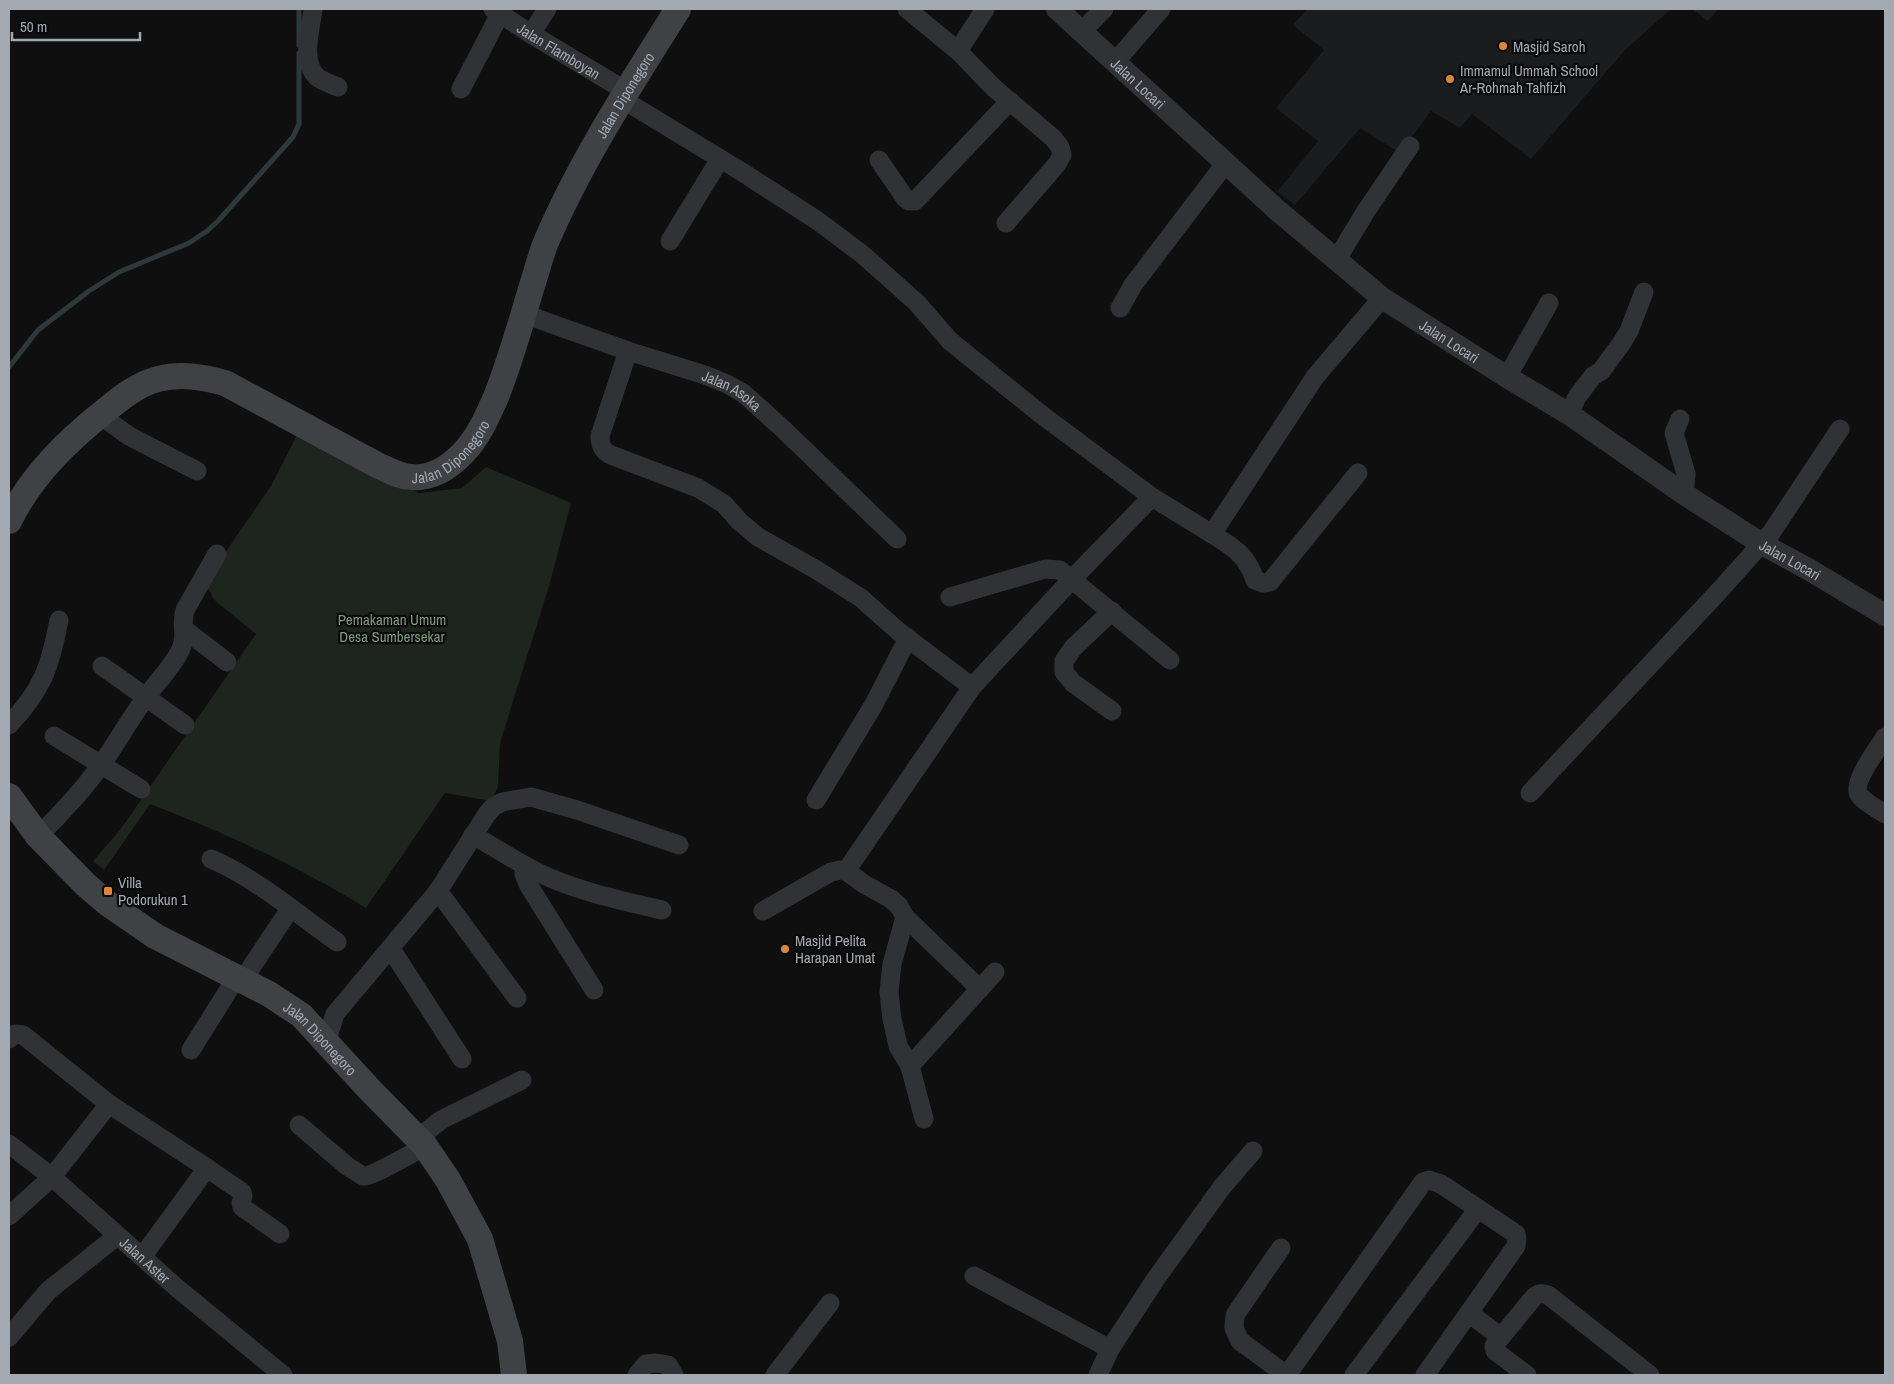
<svg xmlns="http://www.w3.org/2000/svg" width="1894" height="1384" font-family="'Archivo Narrow',sans-serif">
<style>
.built{fill:#1b1c1d}
.green{fill:#1e241e}
.lines{fill:none;stroke-linecap:round;stroke-linejoin:round}
.stream{stroke:#2e393b;stroke-width:5}
.minor{stroke:#313235;stroke-width:19}
.tertiary{stroke:#313235;stroke-width:22}
.secondary{stroke:#3f4145;stroke-width:26}
.poi-dot{fill:#dd853b;stroke:#0a0a0b;stroke-width:2}
.labels{text-anchor:middle;dominant-baseline:central;stroke-width:4.5;stroke-linejoin:round;paint-order:stroke}
.poi-label{font-size:15px;fill:#a2a9b0;stroke:#0a0a0b;text-anchor:start}
.street-label{font-size:15px;fill:#a2a9b0;stroke:#0a0a0b}
.park-label{font-size:15px;fill:#7f997a;stroke:#0a0a0b}
</style>
<rect width="100%" height="100%" fill="#0f0f10"/>
<!-- built -->
<path class="built" d="M 1307,9 L 1671,9 L 1625,50 L 1531,159 L 1472,114 L 1460,128 L 1431,111 L 1400,153 L 1360,128 L 1295,205 L 1277,192 L 1318,141 L 1276,108 L 1324,50 L 1293,25 Z
M 1692,9 L 1718,9 L 1708,21 Z"/>
<!-- green -->
<path class="green" d="M 299,431 L 419,493 L 462,488 L 486,467 L 571,503 L 549,586 L 500,743 L 498,787 L 491,801 L 445,793 L 366,908 C 298,866 225,833 150,804 L 104,870 L 93,861 L 120,830 L 256,634 L 218,603 L 213,598 L 208,588 L 227,550 L 271,486 Z"/>
<g class="lines">
<!-- stream -->
<path class="stream" d="M 299,9 L 299,45
M 9,367 L 38,330 L 89,291 L 119,272 L 189,243 L 207,231 L 218,221 L 293,137 L 299,124 L 299,53"/>
<!-- minor -->
<g class="minor">
<path d="M 313,9 C 311,28 300,61 317,77 C 322,81 331,84 338,87"/>
<path id="s1" d="M 493,9 L 531,34 L 626,91"/>
<path d="M 907,9 L 958,51"/>
<path d="M 985,9 L 958,51 L 994,88 L 1053,138 L 1060,147 L 1062,155 L 1057,164 L 1006,223"/>
<path d="M 1082,31 L 1104,9"/>
<path d="M 531,34 L 547,9"/>
<path d="M 1115,62 L 1161,9"/>
<path d="M 461,89 L 500,14"/>
<path d="M 622,99 L 742,172 L 818,221 L 862,254 L 917,303 L 950,341 L 1042,415 L 1152,497 L 1212,534 L 1315,377 L 1382,298"/>
<path d="M 879,160 L 905,198 L 909,201 L 915,201 L 1010,101"/>
<path d="M 670,241 L 720,159"/>
<path d="M 1337,259 L 1366,211 L 1410,146"/>
<path d="M 1120,308 L 1133,285 L 1225,164"/>
<path id="s2" d="M 524,314 L 628,351 L 705,375 L 727,384 L 743,393 L 782,428 L 897,539"/>
<path d="M 628,351 L 600,436 C 600,445 602,451 611,455 L 698,488 L 724,504 L 739,521 L 758,537 L 815,569 L 861,598 L 898,631 L 972,687"/>
<path d="M 1507,377 L 1549,303"/>
<path d="M 1569,414 L 1577,397 L 1593,376 L 1601,371 L 1621,344 L 1629,331 L 1644,292"/>
<path d="M 100,415 L 129,436 L 197,471"/>
<path d="M 1680,419 L 1674,433 L 1686,474 L 1684,494"/>
<path d="M 1212,534 C 1233,547 1247,555 1255,580 L 1263,583 L 1270,582 L 1358,473"/>
<path d="M 950,597 L 1045,569 L 1060,570 L 1170,660"/>
<path d="M 1112,611 L 1073,648 L 1064,661 L 1064,672 L 1073,683 L 1112,711"/>
<path d="M 185,630 L 227,662"/>
<path d="M 102,666 L 185,725"/>
<path d="M 9,725 C 43,689 50,667 59,620"/>
<path d="M 54,736 L 141,789"/>
<path d="M 1885,737 C 1878,749 1850,784 1860,796 C 1866,803 1877,809 1885,814"/>
<path d="M 1530,793 L 1720,590 L 1771,533 L 1840,429"/>
<path d="M 816,800 L 873,706 L 908,638"/>
<path d="M 473,835 C 494,847 515,861 537,872 C 576,891 619,900 662,910"/>
<path d="M 38,836 C 61,814 83,790 102,764 C 117,742 130,719 146,697 C 157,682 172,667 180,651 C 188,634 180,625 185,610 L 217,554"/>
<path d="M 211,859 C 256,878 297,914 337,942"/>
<path d="M 525,866 L 524,874 L 529,886 L 594,990"/>
<path d="M 846,871 L 864,884 L 891,899 L 899,906 L 905,917 L 980,989"/>
<path d="M 438,891 L 517,998"/>
<path d="M 763,911 L 831,872 L 840,870 L 846,871 L 972,687 L 1074,577 L 1152,497"/>
<path d="M 905,917 L 892,964 L 889,992 L 892,1019 L 898,1046 L 910,1066 L 924,1119"/>
<path d="M 391,949 L 462,1059"/>
<path d="M 242,981 L 290,909"/>
<path d="M 9,1039 L 15,1034 L 23,1035 L 109,1104"/>
<path d="M 328,1045 L 328,1036 L 335,1014 L 438,891 L 487,814 L 493,807 L 502,802 L 531,797 L 577,810 L 679,845"/>
<path d="M 191,1050 L 236,978"/>
<path d="M 910,1066 L 995,972"/>
<path d="M 299,1125 L 347,1166 L 363,1176 C 372,1177 414,1152 425,1146"/>
<path d="M 417,1139 L 441,1120 L 522,1080"/>
<path id="s3" d="M 9,1144 L 52,1177 L 177,1288 L 283,1375"/>
<path d="M 207,1168 L 242,1192 L 243,1196 L 241,1203 L 242,1207 L 280,1234"/>
<path d="M 9,1216 L 52,1177 L 109,1104 L 207,1168 L 142,1257"/>
<path d="M 1281,1248 L 1235,1315 L 1234,1328 L 1240,1341 L 1286,1375"/>
<path d="M 974,1276 L 1110,1349 L 1098,1375"/>
<path d="M 1470,1314 L 1501,1337 L 1494,1346 L 1495,1351 L 1527,1375"/>
<path d="M 9,1337 L 48,1291 L 117,1236"/>
<path d="M 1501,1337 L 1534,1297 C 1539,1293 1542,1293 1548,1295 L 1650,1375"/>
<path d="M 1110,1349 L 1155,1280 L 1222,1187 L 1253,1151"/>
<path d="M 637,1375 L 646,1364 L 656,1363 L 668,1365 L 674,1375"/>
<path d="M 775,1375 L 830,1303"/>
<path d="M 1287,1375 L 1423,1182 L 1429,1180 L 1441,1184 L 1516,1234 L 1517,1239 L 1516,1246 L 1425,1375"/>
<path d="M 1354,1375 L 1478,1209"/>
</g>
<!-- tertiary -->
<path class="tertiary" id="s4" d="M 1057,9 L 1277,210 L 1382,298 L 1507,377 L 1569,414 L 1684,494 L 1762,544 L 1808,569 L 1885,615"/>
<!-- secondary -->
<g class="secondary">
<path id="s5" d="M 9,521 C 31,476 67,441 106,410 C 121,398 138,384 158,379 C 181,373 202,377 225,383 L 379,466 C 389,470 400,477 411,477 C 432,479 450,467 464,452 C 479,436 487,417 496,397 C 510,362 520,326 531,289 C 536,274 540,257 546,242 C 581,160 631,84 678,9"/>
<path id="s6" d="M 9,796 L 38,836 L 86,885 L 107,903 L 155,936 L 269,994 L 301,1015 L 371,1091 L 425,1146 L 448,1180 L 480,1239 L 510,1341 L 514,1375"/>
</g>
</g>
<!-- markers -->
<g class="poi-dot">
<circle cx="1503" cy="46" r="5"/>
<circle cx="1450" cy="79" r="5"/>
<rect x="103" y="886" width="10" height="10" rx="2.5"/>
<circle cx="785" cy="949" r="5"/>
</g>
<g class="labels">
<!-- poi labels -->
<g class="poi-label">
<text x="1513" y="46">Masjid Saroh</text>
<text x="1460" y="70">Immamul Ummah School<tspan x="1460" dy="17">Ar-Rohmah Tahfizh</tspan></text>
<text x="118" y="882">Villa<tspan x="118" dy="17">Podorukun 1</tspan></text>
<text x="795" y="940">Masjid Pelita<tspan x="795" dy="17">Harapan Umat</tspan></text>
</g>
<!-- street labels -->
<g class="street-label">
<text stroke="none"><textPath href="#s1" startOffset="78">Jalan Flamboyan</textPath></text>
<text stroke="none"><textPath href="#s4" startOffset="110">Jalan Locari</textPath></text>
<text stroke="none"><textPath href="#s5" startOffset="941">Jalan Diponegoro</textPath></text>
<text stroke="none"><textPath href="#s4" startOffset="515">Jalan Locari</textPath></text>
<text stroke="none"><textPath href="#s2" startOffset="222">Jalan Asoka</textPath></text>
<text stroke="none"><textPath href="#s5" startOffset="536">Jalan Diponegoro</textPath></text>
<text stroke="none"><textPath href="#s4" startOffset="920">Jalan Locari</textPath></text>
<text stroke="none"><textPath href="#s6" startOffset="400">Jalan Diponegoro</textPath></text>
<text stroke="none"><textPath href="#s3" startOffset="179">Jalan Aster</textPath></text>
</g>
<!-- park labels -->
<g class="park-label">
<text x="392" y="619">Pemakaman Umum<tspan x="392" dy="17">Desa Sumbersekar</tspan></text>
</g>
</g>
<!-- border -->
<rect width="1894" height="1384" fill="none" stroke="#a2a9b0" stroke-width="20"/>
<!-- scale -->
<path d="M12 32v8h128v-8" fill="none" stroke="#a2a9b0" stroke-width="2.5"/>
<text x="20" y="32" font-size="15" fill="#a2a9b0" stroke="#0a0a0b" stroke-width="4" paint-order="stroke">50 m</text>
</svg>
